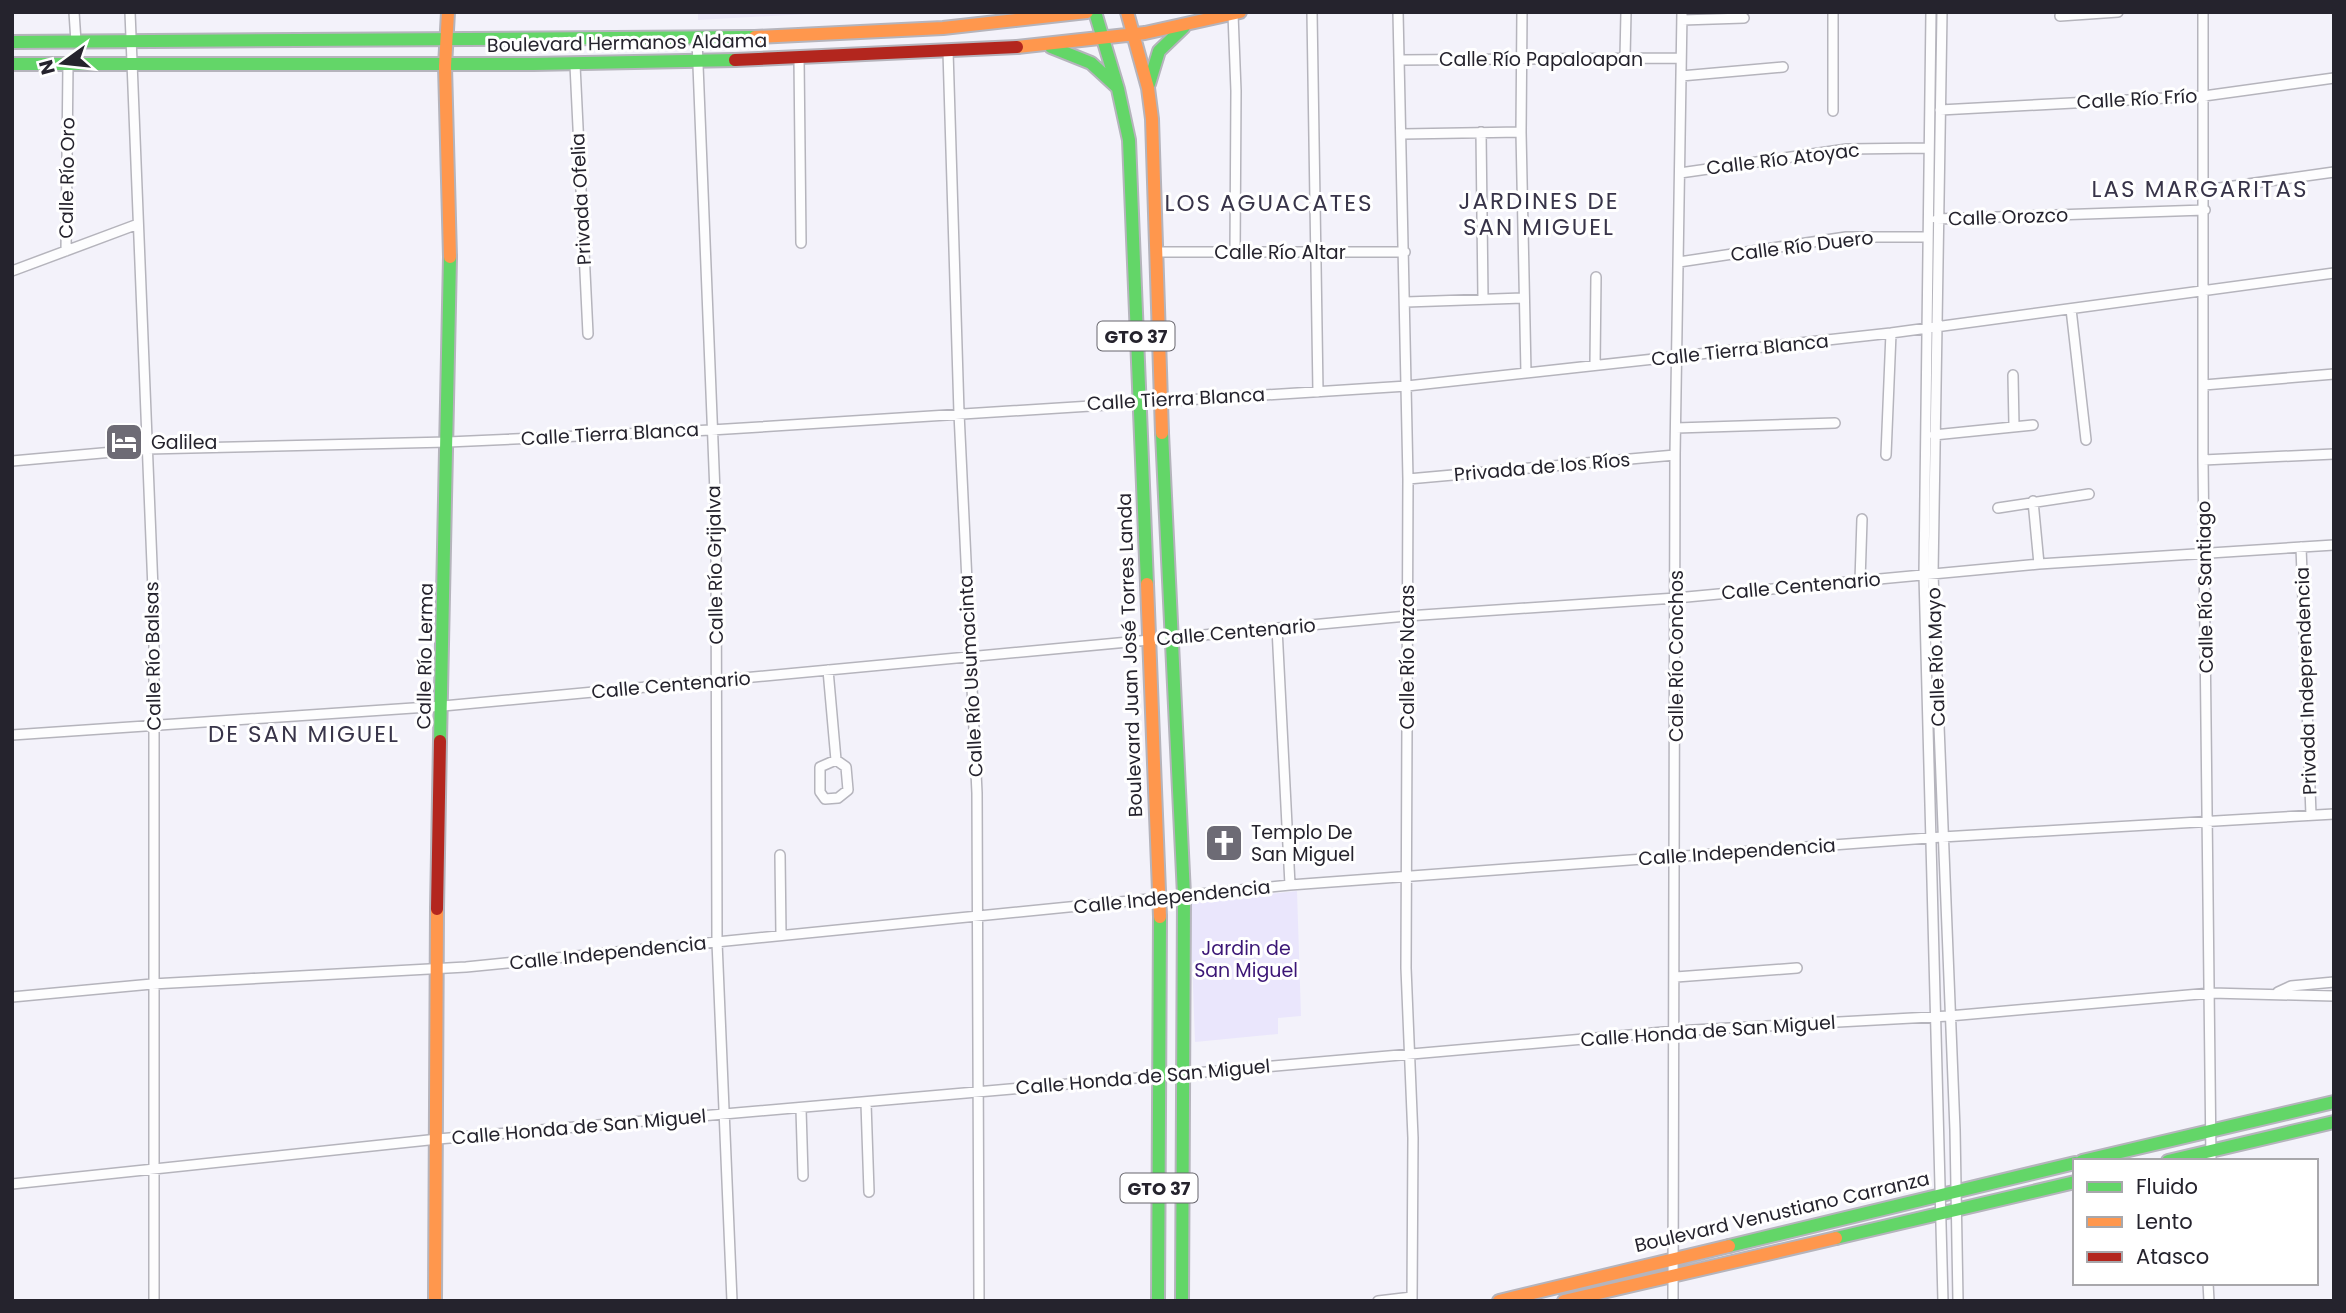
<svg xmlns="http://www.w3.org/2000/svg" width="2346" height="1313" font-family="Poppins,sans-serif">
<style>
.built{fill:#eae7f7}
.green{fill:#eae6fc}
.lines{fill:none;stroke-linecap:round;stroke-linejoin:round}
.street-casing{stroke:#b5b4bc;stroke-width:12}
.fast-casing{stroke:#b5b4bc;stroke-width:16}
.slow-casing{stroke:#b5b4bc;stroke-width:16}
.jam-casing{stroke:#b5b4bc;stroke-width:16}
.street{stroke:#fdfdfe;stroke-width:9}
.fast{stroke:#63d668;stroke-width:12}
.slow{stroke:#ff974d;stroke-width:12}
.jam{stroke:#b3261e;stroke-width:12}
.labels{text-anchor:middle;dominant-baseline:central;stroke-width:6;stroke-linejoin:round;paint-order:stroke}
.shield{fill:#fff;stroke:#66656c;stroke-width:2}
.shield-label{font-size:18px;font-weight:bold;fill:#25232d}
.street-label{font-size:19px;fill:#25232d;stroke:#fff}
.poi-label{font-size:19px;fill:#25232d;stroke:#fff;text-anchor:start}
.park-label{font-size:19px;fill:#3b1676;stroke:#fff}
.quarter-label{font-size:23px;letter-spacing:2px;fill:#383449;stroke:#fff}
</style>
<rect width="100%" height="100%" fill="#f3f2fa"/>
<!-- built -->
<path class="built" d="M 698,12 L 842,12 L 698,20 Z"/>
<!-- green -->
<path class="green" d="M 1297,891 L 1301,1016 L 1278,1018 L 1278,1034 L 1195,1042 L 1190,903 Z"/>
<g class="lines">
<defs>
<path id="street" d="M 74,12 L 76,42
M 130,12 L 154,615 L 154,1301
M 1312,12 L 1318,392
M 1398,12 L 1408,479 L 1406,968 L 1413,1138 L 1412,1301
M 1522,12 L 1521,132 L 1526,373
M 1833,12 L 1833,111
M 1931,12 L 1924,575 L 1943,1301
M 1942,12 L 1933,574 L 1955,1130 L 1958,1301
M 2203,12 L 2203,460 L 2211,1161
M 1233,14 L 1236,91 L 1235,253
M 2060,16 L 2118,12
M 1682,20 L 1744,18
M 697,40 L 716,518 L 717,942 L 732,1301
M 948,51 L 959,413 L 977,793 L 979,1301
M 799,58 L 801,243
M 1625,58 L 1626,12
M 1401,60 L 1681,58
M 575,65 L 588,334
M 1681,76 L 1783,67
M 1940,110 L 2204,96 L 2334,78
M 1481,132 L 1483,298
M 1403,134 L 1521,132
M 1680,173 L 1847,149 L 1929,148
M 2205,190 L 2334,172
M 1937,219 L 2205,210
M 66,251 L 68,64
M 1156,252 L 1405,252
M 1679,262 L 1846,237 L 1927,237
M 12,271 L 138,224
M 1406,302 L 1523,298
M 2071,309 L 2086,440
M 1595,365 L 1596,277
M 2013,375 L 2014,426
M 2204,385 L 2334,374
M 1676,428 L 1835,423
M 1934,435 L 2033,425
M 1886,455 L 1891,333
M 2203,460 L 2334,454
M 12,461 L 147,449 L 448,442 L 711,430 L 1407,386 L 1891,333 L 2334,273
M 1408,479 L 1675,455
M 2033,501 L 2039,564
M 1998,508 L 2089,494
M 2301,547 L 2311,815
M 1860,581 L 1862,519
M 1277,628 L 1290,885
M 828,670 L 836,760
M 12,735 L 443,706 L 1407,616 L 1676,598 L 2039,564 L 2334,545
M 836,760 L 846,767 L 848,790 L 838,798 L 825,799 L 820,792 L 820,767 Z
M 780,855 L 781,935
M 1676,977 L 1797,968
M 2278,992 L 2291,986 L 2334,982
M 12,997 L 152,984 L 466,967 L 1290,885 L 1942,837 L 2334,814
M 866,1103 L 869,1192
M 801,1109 L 803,1176
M 12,1184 L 438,1139 L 1675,1031 L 1949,1016 L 2211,993 L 2334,996
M 2208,1283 L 2209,1301
M 1378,1301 L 1412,1297
M 1673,1301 L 1675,455 L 1682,12"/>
<path id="fast" d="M 1095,12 L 1118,89 L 1129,140 L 1147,584
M 12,42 L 755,37
M 1051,47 L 1091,63 L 1116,86
M 12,64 L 534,64 L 735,60
M 1149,84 L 1159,51 L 1184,27
M 1162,433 L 1184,895 L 1182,1301
M 440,741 L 450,257
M 2082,1161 L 2334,1102
M 2168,1161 L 2334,1122
M 1836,1238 L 2075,1182
M 1729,1246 L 2075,1163
M 1158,1301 L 1160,917"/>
<path id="slow" d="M 448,12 L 445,66 L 450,257
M 1127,12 L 1148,88 L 1152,119 L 1162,433
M 755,37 L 943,28 L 1087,12
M 1017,47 L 1145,33 L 1240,12
M 1147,584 L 1160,917
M 435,1301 L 437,909
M 1499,1301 L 1729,1246
M 1564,1301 L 1836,1238"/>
<path id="jam" d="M 735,60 L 1017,47
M 437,909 L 440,741"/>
</defs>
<!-- street casing -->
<use href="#street" class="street-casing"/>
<!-- fast casing -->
<use href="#fast" class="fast-casing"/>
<!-- slow casing -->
<use href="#slow" class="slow-casing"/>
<!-- jam casing -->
<use href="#jam" class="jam-casing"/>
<!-- street -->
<use href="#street" class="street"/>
<!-- fast -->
<use href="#fast" class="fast"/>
<!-- slow -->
<use href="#slow" class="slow"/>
<!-- jam -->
<use href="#jam" class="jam"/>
</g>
<!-- icons -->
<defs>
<symbol id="hotel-square" viewBox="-11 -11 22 22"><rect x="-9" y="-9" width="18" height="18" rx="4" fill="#6d6b75" stroke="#fff"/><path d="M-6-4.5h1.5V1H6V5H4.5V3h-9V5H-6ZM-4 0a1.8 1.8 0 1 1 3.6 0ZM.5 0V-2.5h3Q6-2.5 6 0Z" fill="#fff"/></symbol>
<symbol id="church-square" viewBox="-11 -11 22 22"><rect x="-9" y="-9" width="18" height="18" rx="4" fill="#6d6b75" stroke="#fff"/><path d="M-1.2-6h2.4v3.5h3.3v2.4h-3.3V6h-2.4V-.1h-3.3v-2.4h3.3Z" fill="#fff"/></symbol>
</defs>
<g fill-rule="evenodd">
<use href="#hotel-square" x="102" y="420" width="44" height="44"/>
<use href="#church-square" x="1202" y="821" width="44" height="44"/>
</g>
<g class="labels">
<!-- shield labels -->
<g class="shield">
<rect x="1097.5" y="321.5" width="77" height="29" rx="5"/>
<rect x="1120.5" y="1173.5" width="77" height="29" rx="5"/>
</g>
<g class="shield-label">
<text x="1136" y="336">GTO 37</text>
<text x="1159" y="1188">GTO 37</text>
</g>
<!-- street labels -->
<g class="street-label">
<text transform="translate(627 43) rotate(-1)">Boulevard Hermanos Aldama</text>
<text x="1541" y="59">Calle Río Papaloapan</text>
<text transform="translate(2137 99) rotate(-3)">Calle Río Frío</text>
<text transform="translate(1783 159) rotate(-7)">Calle Río Atoyac</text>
<text transform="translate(67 178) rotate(-89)">Calle Río Oro</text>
<text transform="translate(581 199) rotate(-93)">Privada Ofelia</text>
<text transform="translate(2008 217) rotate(-2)">Calle Orozco</text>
<text transform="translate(1802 246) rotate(-7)">Calle Río Duero</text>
<text x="1280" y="252">Calle Río Altar</text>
<text transform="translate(1740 350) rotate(-6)">Calle Tierra Blanca</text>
<text transform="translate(1176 399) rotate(-3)">Calle Tierra Blanca</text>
<text transform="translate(610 434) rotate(-3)">Calle Tierra Blanca</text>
<text transform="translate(1542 467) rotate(-5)">Privada de los Ríos</text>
<text transform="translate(715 565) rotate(-91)">Calle Río Grijalva</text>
<text transform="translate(1801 586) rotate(-5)">Calle Centenario</text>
<text transform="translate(2205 587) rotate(-91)">Calle Río Santiago</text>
<text transform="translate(1236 632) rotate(-5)">Calle Centenario</text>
<text transform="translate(1130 655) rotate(-92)">Boulevard Juan José Torres Landa</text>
<text transform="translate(153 656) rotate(-91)">Calle Río Balsas</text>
<text transform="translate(425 656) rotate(-89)">Calle Río Lerma</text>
<text transform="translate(1676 656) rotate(-90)">Calle Río Conchos</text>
<text transform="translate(1407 657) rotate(-90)">Calle Río Nazas</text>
<text transform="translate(1936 657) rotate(-92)">Calle Río Mayo</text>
<text transform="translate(971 676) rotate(-93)">Calle Río Usumacinta</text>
<text transform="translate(2306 681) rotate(-92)">Privada Indeprendencia</text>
<text transform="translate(671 685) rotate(-5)">Calle Centenario</text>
<text transform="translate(1737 852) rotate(-4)">Calle Independencia</text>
<text transform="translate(1172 897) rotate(-6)">Calle Independencia</text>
<text transform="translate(608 953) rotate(-6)">Calle Independencia</text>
<text transform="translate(1708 1031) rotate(-4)">Calle Honda de San Miguel</text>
<text transform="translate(1143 1077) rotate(-5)">Calle Honda de San Miguel</text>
<text transform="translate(579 1127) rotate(-5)">Calle Honda de San Miguel</text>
<text transform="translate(1782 1212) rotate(-13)">Boulevard Venustiano Carranza</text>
</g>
<!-- poi labels -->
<g class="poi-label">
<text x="151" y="442">Galilea</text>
<text x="1251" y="832">Templo De<tspan x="1251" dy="22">San Miguel</tspan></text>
</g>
<!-- park labels -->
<g class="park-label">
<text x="1246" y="948">Jardin de<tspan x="1246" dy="22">San Miguel</tspan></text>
</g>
<!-- quarter labels -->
<g class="quarter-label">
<text x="2200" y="189">LAS MARGARITAS</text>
<text x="1539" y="201">JARDINES DE<tspan x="1539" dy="26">SAN MIGUEL</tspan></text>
<text x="1269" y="203">LOS AGUACATES</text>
<text x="304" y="734">DE SAN MIGUEL</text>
</g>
</g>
<!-- border -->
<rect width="2346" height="1313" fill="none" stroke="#25232d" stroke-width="28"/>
<!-- legend -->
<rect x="2073" y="1159" width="245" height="126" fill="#ffffff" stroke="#a8a7ab" stroke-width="2"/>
<rect x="2087" y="1182" width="35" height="10" fill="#63d668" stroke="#a8a7ab" stroke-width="2"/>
<text x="2136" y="1194" font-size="21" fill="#25232d">Fluido</text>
<rect x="2087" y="1217" width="35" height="10" fill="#ff974d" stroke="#a8a7ab" stroke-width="2"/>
<text x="2136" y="1229" font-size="21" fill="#25232d">Lento</text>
<rect x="2087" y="1252" width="35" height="10" fill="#b3261e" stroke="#a8a7ab" stroke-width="2"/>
<text x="2136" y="1264" font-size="21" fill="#25232d">Atasco</text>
<!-- north arrow -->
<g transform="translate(63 63) rotate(255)" stroke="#ffffff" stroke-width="5" paint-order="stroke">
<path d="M0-5L12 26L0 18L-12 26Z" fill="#25232d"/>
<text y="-10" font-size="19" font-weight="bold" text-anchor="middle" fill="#25232d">N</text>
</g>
</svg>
